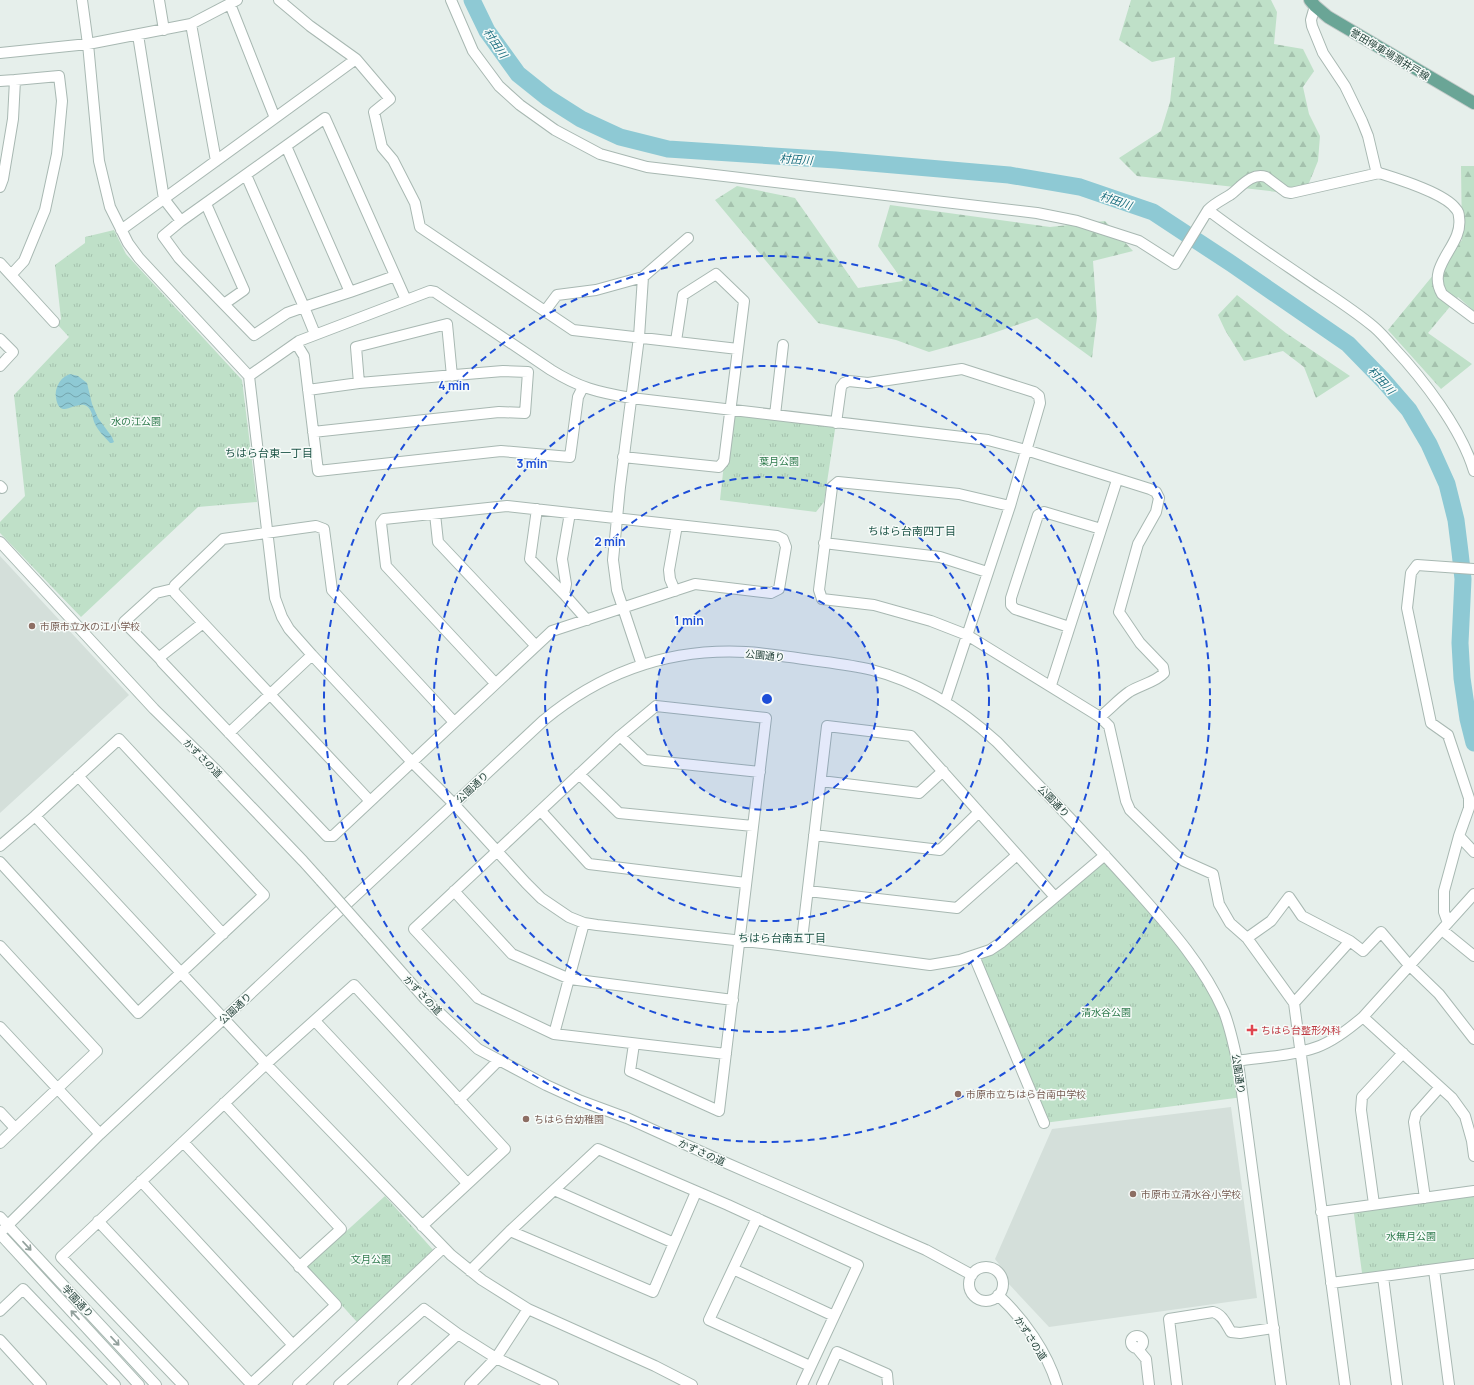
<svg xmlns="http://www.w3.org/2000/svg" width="1474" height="1385" font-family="Manrope,'Noto Sans JP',sans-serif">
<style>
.built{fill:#d4dfda}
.forest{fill:url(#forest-firs)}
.park{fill:url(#park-tufts)}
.water{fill:url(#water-waves)}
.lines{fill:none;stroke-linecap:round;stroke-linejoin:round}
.river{stroke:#8ec9d4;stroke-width:17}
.minor-casing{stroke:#a8b8b2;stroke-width:12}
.major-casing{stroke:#c2cac8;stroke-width:14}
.minor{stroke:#fff;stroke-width:10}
.major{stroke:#6aa596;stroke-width:12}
.minor-bridge-casing{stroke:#a8b8b2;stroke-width:12;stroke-linecap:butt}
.minor-bridge{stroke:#fff;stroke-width:10}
.oneway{stroke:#92a09c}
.ring{fill:none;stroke:#1d4ed8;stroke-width:2;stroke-dasharray:7 5}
.education-dot{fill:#8d6e63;stroke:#f7fbf9;stroke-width:1.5}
.health-dot{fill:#e0444e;stroke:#f7fbf9;stroke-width:1.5}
.labels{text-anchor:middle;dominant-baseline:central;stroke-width:3;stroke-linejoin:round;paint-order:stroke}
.street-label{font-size:10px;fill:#24423a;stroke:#f7fbf9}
.park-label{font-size:10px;fill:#2d7a4b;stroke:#f7fbf9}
.education-label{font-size:10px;fill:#785e54;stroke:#f7fbf9;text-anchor:start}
.health-label{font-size:10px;fill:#be3a42;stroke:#f7fbf9;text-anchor:start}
.water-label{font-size:11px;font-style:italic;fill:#1c6f80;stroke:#f7fbf9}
.neighbourhood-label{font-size:11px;fill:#1f5548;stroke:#f7fbf9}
.centre{fill:#1d4ed8;stroke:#f7fbf9;stroke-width:2}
.ring-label{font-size:12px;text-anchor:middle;font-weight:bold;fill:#1d4ed8;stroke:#f7fbf9;stroke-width:3;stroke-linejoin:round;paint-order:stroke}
</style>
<defs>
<pattern id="forest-firs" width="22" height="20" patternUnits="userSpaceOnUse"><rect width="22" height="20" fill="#bfe0c8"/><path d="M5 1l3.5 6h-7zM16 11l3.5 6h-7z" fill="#a4c1ad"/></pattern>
<pattern id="park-tufts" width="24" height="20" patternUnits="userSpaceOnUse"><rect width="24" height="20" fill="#bfe0c8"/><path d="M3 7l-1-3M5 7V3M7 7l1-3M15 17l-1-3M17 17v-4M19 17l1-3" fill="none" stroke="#a4c1ad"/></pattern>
<pattern id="water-waves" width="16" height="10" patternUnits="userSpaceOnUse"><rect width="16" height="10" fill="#8ec9d4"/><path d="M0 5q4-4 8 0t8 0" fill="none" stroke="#74a5ad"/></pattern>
</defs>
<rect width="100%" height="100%" fill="#e6efeb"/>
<!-- built -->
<path class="built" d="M 0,556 L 129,695 L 0,813 Z
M 1231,1107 L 1257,1298 L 1049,1327 L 1007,1282 L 1002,1268 L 995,1259 L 1052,1129 Z"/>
<!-- forest -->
<path class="forest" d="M 1131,0 L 1271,0 L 1277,12 L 1274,44 L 1303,49 L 1314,71 L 1303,87 L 1309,114 L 1320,136 L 1318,161 L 1304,195 L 1137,176 L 1119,158 L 1161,131 L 1170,102 L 1175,57 L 1152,62 L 1119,40 Z
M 1461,166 L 1474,166 L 1474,311 L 1458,297 L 1428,333 L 1472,364 L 1441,389 L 1388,330 L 1462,240 Z
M 737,186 L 795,198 L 858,288 L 903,281 L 878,246 L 890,205 L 1050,227 L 1105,221 L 1133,251 L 1093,261 L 1097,317 L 1092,358 L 1037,318 L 982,337 L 929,352 L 896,340 L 818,323 L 715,200 Z
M 1237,295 L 1286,333 L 1350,376 L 1316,398 L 1304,367 L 1283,351 L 1244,361 L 1225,330 L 1218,315 Z"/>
<!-- park -->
<path class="park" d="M 114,230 L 126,254 L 242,380 L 257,502 L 198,507 L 81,617 L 0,533 L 0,522 L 25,496 L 14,395 L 69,337 L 57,324 L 61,319 L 55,265 L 85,243 L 85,237 Z
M 730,409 L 836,423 L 824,502 L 816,512 L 720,500 Z
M 1105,855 L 1168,926 L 1224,1012 L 1243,1097 L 1044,1123 L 974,956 L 1002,942 Z
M 1474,1191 L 1474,1265 L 1363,1280 L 1353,1207 Z
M 385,1196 L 434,1251 L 357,1322 L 307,1267 Z"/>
<!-- water -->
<path class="water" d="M 70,374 L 78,376 L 87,383 L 92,404 L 98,418 L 112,437 L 114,442 L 112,443 L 110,443 C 105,437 98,431 95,424 C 92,418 93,412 88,407 C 77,398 60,422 56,398 C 55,393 56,388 59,383 C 62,378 65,376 70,374 Z"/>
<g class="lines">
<!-- river -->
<path class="river" d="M 472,0 L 487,31 L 518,74 L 548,98 L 581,119 L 620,137 L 668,149 L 836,160 L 1009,175 L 1080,187 L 1153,212 L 1232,264 L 1348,344 L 1383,380 L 1409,410 L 1429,444 L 1447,484 L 1456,520 L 1460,552 L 1463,579 L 1460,643 L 1462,678 L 1468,719 L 1474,743"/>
<defs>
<path id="minor" d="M 82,0 L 88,44 L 99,161 L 110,207 L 128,243 L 139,258 L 249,376 L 275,598 L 282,617 L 289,629 L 312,655 L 412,762 L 454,804 L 526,883 L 541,898 L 569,917 L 584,923 L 597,925 L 771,944 L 930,965 L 960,960 L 990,950 L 1002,942 L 1105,855
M 159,0 L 164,30
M 279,0 L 310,26 L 356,59 L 390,99 L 374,112 L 382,147 L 393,160 L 415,203 L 420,227 L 573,330 L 738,349
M 451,0 L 473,51 L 499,86 L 520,105 L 555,130 L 600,154 L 647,167 L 1037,213 L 1077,221 L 1139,241 L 1175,264 L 1208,210 C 1215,203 1222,200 1230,195 C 1240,188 1251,172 1266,177 L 1286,192 L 1291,193 L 1379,173
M 230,4 L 275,118
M 1315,6 L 1311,20 L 1312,26 L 1323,53 L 1345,86 L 1362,121 L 1368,136 L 1376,170 L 1379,173 C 1398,179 1445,193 1456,209 C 1458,211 1459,215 1459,217 C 1464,246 1425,265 1442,294 L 1474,318
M 191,24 L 216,161
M 138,35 L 164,199 L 181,221 L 325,118 L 406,300
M 0,53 L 88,44 L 191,24 L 237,0
M 0,81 L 15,80
M 286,146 L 350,292 L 395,276
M 246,175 L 304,307 L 350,292
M 0,187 L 3,179 L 13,119 L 15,80 L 59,76 L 62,101 L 57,154 L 45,210 L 24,261 L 11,275
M 206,204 L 244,290 L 224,304
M 1208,210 C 1242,236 1277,259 1312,283 C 1333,297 1355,311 1374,327 C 1381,333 1387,340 1393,347 C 1423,379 1461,428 1474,471
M 181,221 L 163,236 L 179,258 L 254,335 L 287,313 L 304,307 L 315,334
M 121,230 L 356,59
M 0,263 L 54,322
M 545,311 L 557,295 L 596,290 L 643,277 L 688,238
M 0,339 L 13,352 L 0,366
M 296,343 L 304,356 L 318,471 L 501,451 L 570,457 L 578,397 L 583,387
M 249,376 L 299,341 L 430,291 L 435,292 L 551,370 C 580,388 597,392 631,398 L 988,440 L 1026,450 L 1150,489 L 1156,492 L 1159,498 L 1156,512 L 1138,544 L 1119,612 L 1140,643 L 1163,667 L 1164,673 C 1156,682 1140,685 1129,692 C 1119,699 1110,709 1100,717
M 359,383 L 356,347 L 447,324 L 452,376
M 308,390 L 359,383 L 503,371 L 528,372 L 525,413 L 499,412 L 313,432
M 775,415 L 783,345
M 836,423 L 841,387 L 844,383 L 849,381 L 868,383 L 962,369 L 1034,392 L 1039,396 L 1040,403 L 1010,506 L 945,702
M 623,457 L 719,467 L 724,461 L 744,301 L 716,274 L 683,295 L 676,341
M 0,486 L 2,488
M 1010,506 L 959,494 L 838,482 L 832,487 L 819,590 L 822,599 L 874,605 L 931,621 L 967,635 L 1100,717 L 1109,726 L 1126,801 L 1130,810 L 1177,856 L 1184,861 L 1213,874 L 1219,904 L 1230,923 L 1247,938 L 1294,1003 L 1345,1385
M 537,509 L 530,559 L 564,594 L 587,620
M 435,514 L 438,542 L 536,646
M 0,542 L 154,709 L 214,768 L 303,861 L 321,881
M 824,543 L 940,557 L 987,572
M 675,591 L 670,579 L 669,570 L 677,525
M 564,594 L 566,584 L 562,559 L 570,513
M 203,623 L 161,656 L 160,659 L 162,662 L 327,836 L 333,836 L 552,631 L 695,584 L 771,593 L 779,589 L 786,547 L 783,539 L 777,536 L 507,506 L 384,519 L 381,523 L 386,566 L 495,683
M 1069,627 L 1015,609 L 1011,605 L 1011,598 L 1038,515 L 1044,512 L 1101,529
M 160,659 L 124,622 L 156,593 L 173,589
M 642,665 L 617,590 L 613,560 L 620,487 L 639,337 L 643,277
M 1051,685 L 1117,480
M 229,733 L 312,655
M 620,736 L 645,760 L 760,772
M 579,774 L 619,813 L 753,826
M 78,776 L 223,934
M 821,781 L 919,793 L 943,771
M 370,801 L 175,593 L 173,589 L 175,585 L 223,539 L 316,526 L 324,529 L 332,590 L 454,722
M 541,811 L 589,864 L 746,883
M 35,816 L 266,1064 L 451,1255 L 482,1280 L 528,1309 L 655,1366 L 692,1385
M 814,835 L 940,850 L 979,812
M 1459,836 L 1474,852
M 0,846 L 35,816 L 119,739 L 264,895 L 138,1013 L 0,862
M 454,891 L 512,954 L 570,979 L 733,1000
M 808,891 L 957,908 L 1017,855
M 1448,923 L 1444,912 L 1444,891 L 1459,836 L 1469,808 L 1469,798 L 1448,735 L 1431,723 L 1407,608 L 1411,573 L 1417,565 L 1474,569
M 1442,930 L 1474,956
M 367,933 L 425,999 L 478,1049 L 546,1085 L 581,1101 L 627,1118 L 724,1162 L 926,1250 L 972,1275
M 1247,938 L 1271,921 L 1289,897 L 1302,916 L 1350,941 L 1363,951 L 1381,932 L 1409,965 L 1439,994 L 1474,1039
M 0,946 L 97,1051 L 0,1143
M 801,948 L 827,726 L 911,736 L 1055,897
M 974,956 L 1044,1123
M 1294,1003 L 1350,941
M 1363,1017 L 1452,1098 L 1465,1116 L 1472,1141 L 1474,1156
M 315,1021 L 467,1183
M 0,1027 L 100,1134
M 554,1034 L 584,923
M 634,1044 L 630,1071 L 719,1111 L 766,718 L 656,706 L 620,736 L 414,929 L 478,998 L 554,1034 L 726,1054
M 1237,1061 C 1263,1057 1292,1056 1317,1047 C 1334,1041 1349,1029 1363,1017 L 1474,894
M 459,1100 L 499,1060
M 224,1103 L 341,1229 L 299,1267
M 0,1112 L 15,1128
M 183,1142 L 336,1305 L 250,1385
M 141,1181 L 293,1345
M 554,1190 L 674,1243
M 1425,1198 L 1414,1122 L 1416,1114 L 1440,1087
M 1374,1204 L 1361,1110 L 1362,1097 L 1403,1053
M 1321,1212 L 1474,1191
M 0,1217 L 156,1385
M 757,1218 L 709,1320 L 810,1366
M 98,1221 L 251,1384
M 510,1231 L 653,1292 L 696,1192
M 0,1233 L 100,1134 L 544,720 C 602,672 670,648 746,652 C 763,653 780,656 797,658 C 822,662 847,664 872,670 C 919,682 961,709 997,742 C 1044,791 1092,840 1138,892 C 1170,928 1204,966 1224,1012 C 1231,1030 1235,1050 1239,1070 L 1281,1385
M 0,1234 L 139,1385
M969 1284a17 17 0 1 1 34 0a17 17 0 1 1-34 0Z
M 733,1269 L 834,1316
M 1434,1270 L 1449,1385
M 470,1271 L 510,1231 L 598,1149 L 728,1205 L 858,1265 L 802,1385
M 1383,1277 L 1397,1385
M 1331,1283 L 1474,1264
M 998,1295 C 1024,1319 1047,1352 1057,1385
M 0,1311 L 23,1289 L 115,1385
M1131 1342a6 6 0 1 1 12 0a6 6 0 1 1-12 0Z
M 0,1340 L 41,1385
M 1136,1347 L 1146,1359 L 1149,1385
M 183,1385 L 61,1257 L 266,1064 L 354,985 L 505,1149 L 422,1226
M 298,1385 L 443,1248
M 339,1385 L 424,1309 L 458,1334 L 496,1358 L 553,1385
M 403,1385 L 458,1334
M 470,1385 L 496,1358 L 528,1309
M 822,1385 L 837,1352 L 887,1374 L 888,1385
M 1177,1385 L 1169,1319 L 1213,1312 C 1222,1314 1226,1324 1231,1332 L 1240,1333 L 1274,1328"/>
<path id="major" d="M 1310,0 L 1315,6 L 1328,17 L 1474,103"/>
</defs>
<!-- minor casing -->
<use href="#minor" class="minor-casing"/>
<!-- major casing -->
<use href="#major" class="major-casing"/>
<!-- minor -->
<use href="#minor" class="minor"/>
<!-- major -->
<use href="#major" class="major"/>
<defs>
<path id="minor-bridge" d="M 321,881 L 367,933"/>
</defs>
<!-- minor-bridge casing -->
<use href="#minor-bridge" class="minor-bridge-casing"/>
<!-- minor-bridge -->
<use href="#minor-bridge" class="minor-bridge"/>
</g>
<!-- one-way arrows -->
<defs><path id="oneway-shaft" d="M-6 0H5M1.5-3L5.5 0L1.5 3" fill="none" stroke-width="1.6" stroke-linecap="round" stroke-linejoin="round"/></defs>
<g class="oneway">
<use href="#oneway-shaft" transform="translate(27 1246) rotate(47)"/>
<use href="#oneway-shaft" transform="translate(75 1315) rotate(-133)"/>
<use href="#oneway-shaft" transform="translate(115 1341) rotate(47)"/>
</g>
<!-- distance rings -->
<circle cx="767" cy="699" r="111" fill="#1d4ed8" fill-opacity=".12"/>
<g class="ring">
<circle cx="767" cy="699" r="111"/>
<circle cx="767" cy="699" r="222"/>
<circle cx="767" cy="699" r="333"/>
<circle cx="767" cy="699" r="443"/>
</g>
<!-- markers -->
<g class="education-dot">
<circle cx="32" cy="626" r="4"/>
<circle cx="958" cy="1094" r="4"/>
<circle cx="526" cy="1119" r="4"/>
<circle cx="1133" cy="1194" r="4"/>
</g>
<path class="health-dot" d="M1250 1024h4v4h4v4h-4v4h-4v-4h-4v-4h4z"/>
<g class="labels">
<!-- street labels -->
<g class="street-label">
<text transform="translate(1390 54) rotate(31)">誉田停車場潤井戸線</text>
<text transform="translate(765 655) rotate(6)">公園通り</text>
<text transform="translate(203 758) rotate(45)">かずさの道</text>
<text transform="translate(472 787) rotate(-43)">公園通り</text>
<text transform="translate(1054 801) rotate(46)">公園通り</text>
<text transform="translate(423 995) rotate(46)">かずさの道</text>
<text transform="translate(235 1008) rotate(-43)">公園通り</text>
<text transform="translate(1239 1074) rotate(81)">公園通り</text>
<text transform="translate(702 1152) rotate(24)">かずさの道</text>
<text transform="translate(78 1301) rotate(47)">学園通り</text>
<text transform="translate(1031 1338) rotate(57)">かずさの道</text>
</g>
<!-- park labels -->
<g class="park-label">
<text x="136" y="421">水の江公園</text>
<text x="779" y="461">葉月公園</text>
<text x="1106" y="1012">清水谷公園</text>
<text x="1411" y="1236">水無月公園</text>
<text x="371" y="1259">文月公園</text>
</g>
<!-- education labels -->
<g class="education-label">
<text x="40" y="626">市原市立水の江小学校</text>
<text x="966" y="1094">市原市立ちはら台南中学校</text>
<text x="534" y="1119">ちはら台幼稚園</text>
<text x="1141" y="1194">市原市立清水谷小学校</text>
</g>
<!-- health labels -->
<g class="health-label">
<text x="1261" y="1030">ちはら台整形外科</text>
</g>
<!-- water labels -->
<g class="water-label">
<text transform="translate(496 43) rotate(56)">村田川</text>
<text transform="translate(796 159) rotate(4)">村田川</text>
<text transform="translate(1116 200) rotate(19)">村田川</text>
<text transform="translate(1382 380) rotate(48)">村田川</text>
</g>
<!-- neighbourhood labels -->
<g class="neighbourhood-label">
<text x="269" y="452">ちはら台東一丁目</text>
<text x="912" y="530">ちはら台南四丁目</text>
<text x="782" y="937">ちはら台南五丁目</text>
</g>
</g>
<circle cx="767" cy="699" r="6" class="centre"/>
<g class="ring-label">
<text x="454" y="390">4 min</text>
<text x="532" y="468">3 min</text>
<text x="610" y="546">2 min</text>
<text x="689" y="625">1 min</text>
</g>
</svg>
